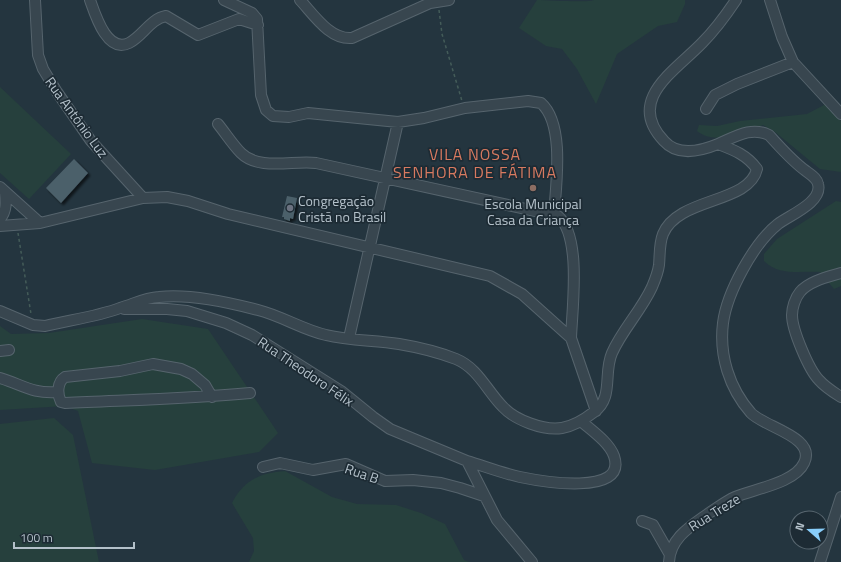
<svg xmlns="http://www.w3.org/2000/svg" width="841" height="562" font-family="'Titillium Web',sans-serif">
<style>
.green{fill:#26403d}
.building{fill:#4c606a;filter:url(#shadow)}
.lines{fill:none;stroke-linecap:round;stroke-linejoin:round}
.minor-casing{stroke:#56646d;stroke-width:12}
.path{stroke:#445c59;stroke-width:1.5;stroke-dasharray:3 3;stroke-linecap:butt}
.minor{stroke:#38464f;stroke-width:10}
.education-dot{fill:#8d6e63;stroke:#1d2b34;stroke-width:1.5}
.worship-dot{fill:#6b7280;stroke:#1d2b34;stroke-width:1.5}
.labels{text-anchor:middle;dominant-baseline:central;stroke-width:3.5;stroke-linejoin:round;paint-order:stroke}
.street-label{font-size:14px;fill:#b4c1ca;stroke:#1d2b34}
.poi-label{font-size:14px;fill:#b4c1ca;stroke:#1d2b34;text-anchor:start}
.quarter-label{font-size:16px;letter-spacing:1px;fill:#d87a60;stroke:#1d2b34}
</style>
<defs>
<filter id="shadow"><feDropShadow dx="2.5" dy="2.5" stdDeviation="1" flood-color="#0009"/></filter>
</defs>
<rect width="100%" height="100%" fill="#24353f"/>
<!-- green -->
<path class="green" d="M 537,0 C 548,0 587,3 594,0 L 685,0 L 685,4 L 677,22 L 658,26 L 617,54 L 596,104 L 577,69 L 562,49 L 546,46 L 519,28 Z
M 0,87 L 71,154 L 29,199 L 0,173 Z
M 826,104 L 841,121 L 841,172 L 820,169 L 775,132 L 763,125 C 742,132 716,146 697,131 L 699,125 L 717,126 L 740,121 L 807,114 Z
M 836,201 L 841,202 L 841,286 L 834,289 L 820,272 C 799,271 779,276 764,261 L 764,254 L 777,239 Z
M 142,319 L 208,329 L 278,433 L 259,452 L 155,470 L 92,463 L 78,411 L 65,406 L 0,410 L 0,326 L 11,334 L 49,333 Z
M 54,418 L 73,435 L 99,562 L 0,562 L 0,424 Z
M 285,471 L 332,497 L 357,504 L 396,505 L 421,513 L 445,524 L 464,560 L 469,562 L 249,562 L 254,551 L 253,538 L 232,503 C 244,480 260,473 285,471 Z"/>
<!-- building -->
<path class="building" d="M 74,159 L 88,173 L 61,203 L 46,188 Z
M 287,196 L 297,198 L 293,219 L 290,218 L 290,221 L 284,219 L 284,217 L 282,217 Z"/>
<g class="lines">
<defs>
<path id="minor" d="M 35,0 L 38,55 L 43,69 L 57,92 L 91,141 L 143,198
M 90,0 C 95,14 107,54 129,43 C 143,36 150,19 166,16 L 198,35 L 239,19 L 258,25
M 224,0 L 252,13 L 257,19 L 261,95 L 266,110 L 273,116 L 289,117 L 308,113 L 398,122 L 424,118 L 465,108 L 528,101 L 541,103 C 565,124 556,185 554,214
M 300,0 C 314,15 330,40 352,38 L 430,3 L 449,0
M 770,0 L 782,37 L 793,62 L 841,114
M 706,109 L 715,95 L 737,84 L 793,62
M 218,124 C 226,134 233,145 241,153 C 259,171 294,160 316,163 L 558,216 C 582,236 572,309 571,338
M 0,187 L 40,223
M 0,219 C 7,211 6,202 5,192
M 0,226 L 40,223 L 143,198 L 167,197 L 188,201 L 228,214 L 490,276 L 522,294 L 571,338 L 596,411
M 841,273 C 828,277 809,281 800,292 C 795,298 792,308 792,315 C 792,330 809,370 819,380 C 825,387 833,392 841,397
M 124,309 L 167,309 L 187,311 L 226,323 L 252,335 L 341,391 L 373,417 L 390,429 L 467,461 L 497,520 L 532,562
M 0,311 L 33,325 L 45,326 C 69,320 96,317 120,308 C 134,304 144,298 159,297 C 191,294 227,302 258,310 C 282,316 303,330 326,335 C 350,341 375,340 399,344 C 417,347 438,352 456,359 C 478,368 487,391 503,407 C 515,420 544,431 562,428 C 573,426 585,419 594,412 C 614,398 603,373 612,353 C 622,330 641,311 652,287 C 655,280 658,273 659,265 C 660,255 659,244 663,234 C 678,197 749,204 757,169 C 747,155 734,150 718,144 C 701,151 678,157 664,141 C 625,100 675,71 702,43 C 715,30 726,15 736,0
M 349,338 L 398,122
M 0,351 L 9,350
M 0,378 C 23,385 32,394 58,392
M 212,397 L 205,385 L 192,374 L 181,369 L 153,364 L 120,371 L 65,377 C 57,382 57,394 61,402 L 65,403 C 127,400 189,399 250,393
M 467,461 C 484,466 502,473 520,477 C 539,481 628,497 614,456 C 609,442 591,430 581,421
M 263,467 L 280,463 L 313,470 L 346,464 L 385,481 L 413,480 L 441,483 L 460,488 L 484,496
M 642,521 L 653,525 L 669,553
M 669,562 C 670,538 691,526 709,513 C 717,508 726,501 735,497 C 754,489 795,483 804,463 C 817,437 764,427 751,413 C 729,388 719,355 723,323 C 727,292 754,243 778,224 C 790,215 823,202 818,184 C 817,178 811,175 806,171 C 792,161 781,148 769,135 C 751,126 735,137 718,144
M 820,562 L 841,497"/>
</defs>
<!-- minor casing -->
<use href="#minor" class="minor-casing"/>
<!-- path -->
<path class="path" d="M 439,10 L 442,34 L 462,101
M 18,233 L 31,314"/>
<!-- minor -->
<use href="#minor" class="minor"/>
</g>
<!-- markers -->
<circle class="education-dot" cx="533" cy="188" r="4"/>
<circle class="worship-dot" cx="290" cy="208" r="4"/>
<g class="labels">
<!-- street labels -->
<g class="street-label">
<text transform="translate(77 117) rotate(54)">Rua Antônio Luz</text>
<text transform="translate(306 371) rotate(34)">Rua Theodoro Félix</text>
<text transform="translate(362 473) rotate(19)">Rua B</text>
<text transform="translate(714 512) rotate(-32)">Rua Treze</text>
</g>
<!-- poi labels -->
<g class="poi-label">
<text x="298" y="200">Congregação<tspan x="298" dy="16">Cristã no Brasil</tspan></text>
<text x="533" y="203" text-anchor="middle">Escola Municipal<tspan x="533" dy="16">Casa da Criança</tspan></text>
</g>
<!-- quarter labels -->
<g class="quarter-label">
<text x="475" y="154">VILA NOSSA<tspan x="475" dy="18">SENHORA DE FÁTIMA</tspan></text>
</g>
</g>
<!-- north arrow -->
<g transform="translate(809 530) rotate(290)"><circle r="19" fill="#1d2b34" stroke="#596770"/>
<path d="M0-3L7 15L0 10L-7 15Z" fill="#88cefb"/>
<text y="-6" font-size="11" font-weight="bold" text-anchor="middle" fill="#b4c1ca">N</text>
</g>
<!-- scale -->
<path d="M14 542v6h120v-6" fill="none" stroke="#b4c1ca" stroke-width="2"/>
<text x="20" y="542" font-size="12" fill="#b4c1ca" stroke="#1d2b34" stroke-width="3" paint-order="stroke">100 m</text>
</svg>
